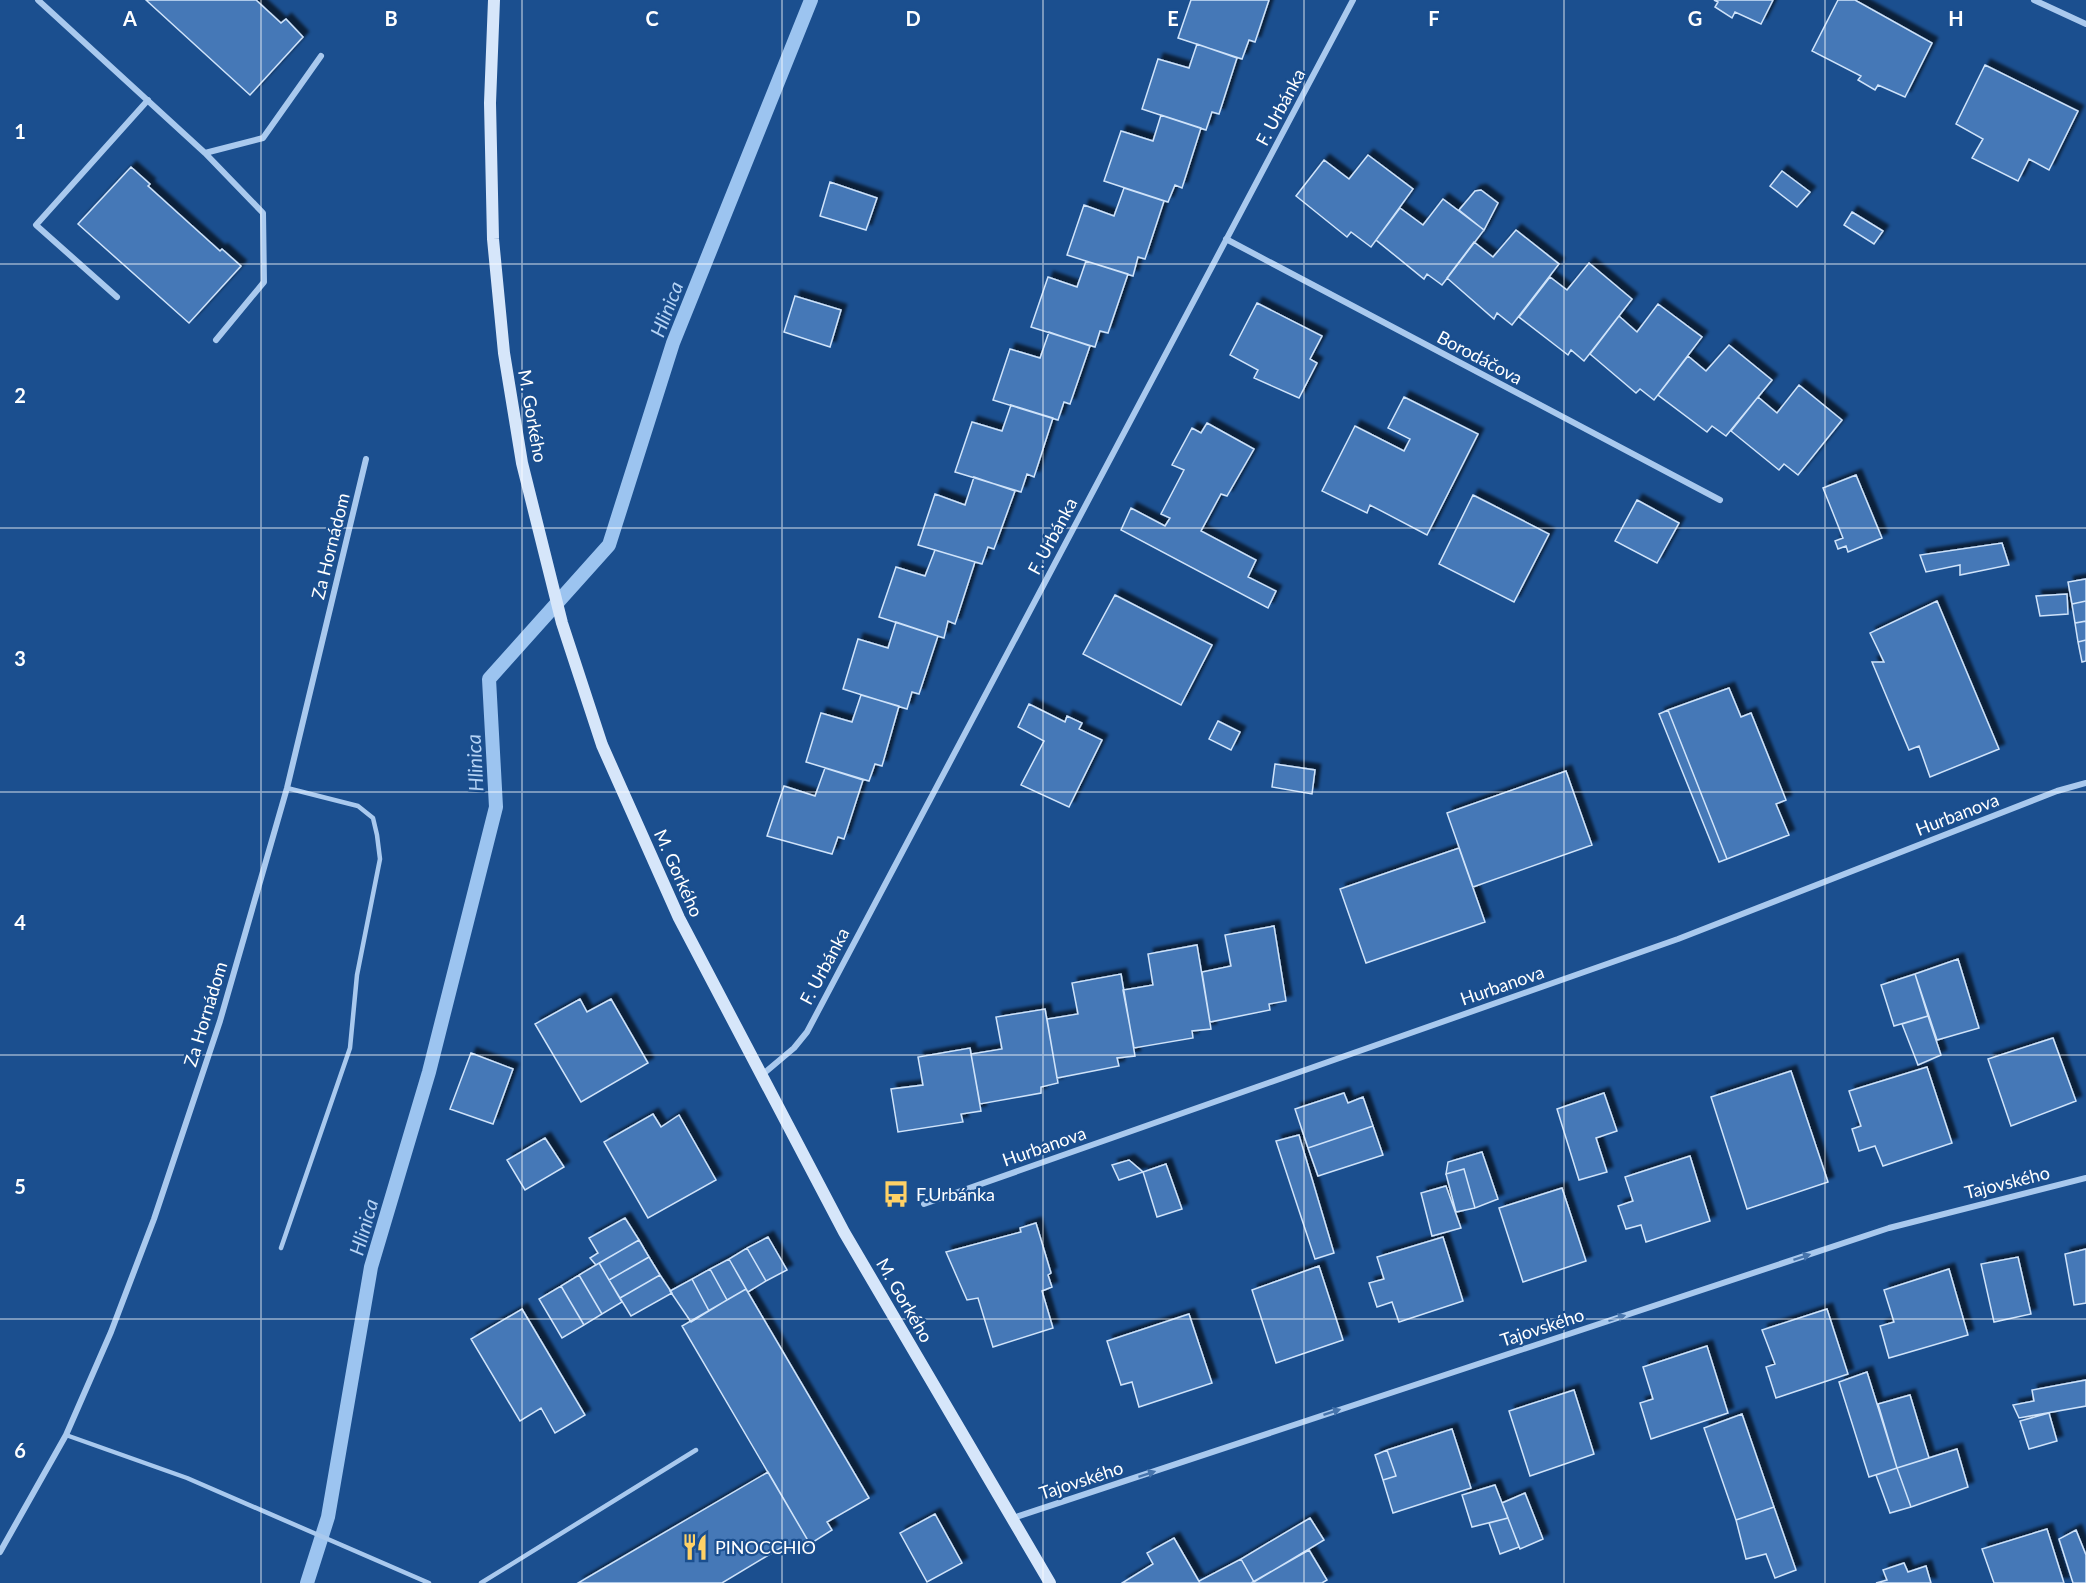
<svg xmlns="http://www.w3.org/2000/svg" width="2086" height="1583" font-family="Lato,sans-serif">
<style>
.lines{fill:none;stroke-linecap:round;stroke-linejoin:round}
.stream{stroke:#9cc4f0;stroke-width:14}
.building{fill:#4478b7;stroke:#cfe3fa;stroke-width:1.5;filter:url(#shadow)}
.service{stroke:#a9c9ee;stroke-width:4.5}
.minor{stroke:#a9c9ee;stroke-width:6}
.secondary{stroke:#d6e6fa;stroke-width:12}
.oneway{fill:#4674ac}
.grid{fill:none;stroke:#fff;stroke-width:1.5;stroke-opacity:0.55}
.labels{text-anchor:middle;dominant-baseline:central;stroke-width:4.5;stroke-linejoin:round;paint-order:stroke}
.street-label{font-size:18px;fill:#fff;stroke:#1b4f8f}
.poi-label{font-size:18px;fill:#fff;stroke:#1b4f8f;text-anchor:start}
.water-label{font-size:20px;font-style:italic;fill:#b5d3f5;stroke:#1b4f8f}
.grid-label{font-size:20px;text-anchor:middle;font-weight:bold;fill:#fff;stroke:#1b4f8f;stroke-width:4.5;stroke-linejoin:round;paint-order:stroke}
</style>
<defs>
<filter id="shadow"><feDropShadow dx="5.5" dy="-5.5" stdDeviation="1.5" flood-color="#0009"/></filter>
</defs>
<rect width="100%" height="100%" fill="#1b4f8f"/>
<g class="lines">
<!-- stream -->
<path class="stream" d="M 307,1583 L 328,1517 L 371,1267 L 429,1072 L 496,807 L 489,679 L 609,545 L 673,343 L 811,0"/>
</g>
<!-- building -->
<path class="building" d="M 146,0 L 256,0 L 281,23 L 286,19 L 303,37 L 250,95 Z
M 1191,0 L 1269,0 L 1255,42 L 1249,40 L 1242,59 L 1178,38 Z
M 1714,0 L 1773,0 L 1761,24 L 1735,12 L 1732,18 L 1715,7 L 1718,2 Z
M 1838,0 L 1855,0 L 1932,43 L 1905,97 L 1878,85 L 1875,90 L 1858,80 L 1861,76 L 1812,51 Z
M 1197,44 L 1237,58 L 1219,114 L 1212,112 L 1206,130 L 1142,109 L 1158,59 L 1189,68 Z
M 1985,65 L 2078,111 L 2049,170 L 2029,159 L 2018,181 L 1972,158 L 1983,139 L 1956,124 Z
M 1161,115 L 1201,128 L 1182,188 L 1175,185 L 1168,202 L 1104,181 L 1121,131 L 1153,141 Z
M 1368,155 L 1413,189 L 1371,247 L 1351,232 L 1347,237 L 1296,196 L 1324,160 L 1349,179 Z
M 131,167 L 150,184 L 148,186 L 220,251 L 222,249 L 241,266 L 189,323 L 78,224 Z
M 1782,171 L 1810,192 L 1797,207 L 1770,186 Z
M 830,182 L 877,198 L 866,230 L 820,216 Z
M 1124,188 L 1164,201 L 1145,259 L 1138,257 L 1133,276 L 1067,255 L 1084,205 L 1114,216 Z
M 1481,190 L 1498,203 L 1484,230 L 1459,210 L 1475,191 Z
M 1443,199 L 1484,230 L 1442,285 L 1427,274 L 1424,279 L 1376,240 L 1400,208 L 1423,225 Z
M 1852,212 L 1883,231 L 1874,244 L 1844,225 Z
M 1516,230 L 1559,264 L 1512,325 L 1497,313 L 1494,319 L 1447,278 L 1474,242 L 1493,257 Z
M 1086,261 L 1128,274 L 1108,333 L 1100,331 L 1095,347 L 1031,327 L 1048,277 L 1077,287 Z
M 1589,263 L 1632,299 L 1584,361 L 1571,350 L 1568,355 L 1519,317 L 1550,277 L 1567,290 Z
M 795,296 L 841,310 L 830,347 L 784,332 Z
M 1257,303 L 1322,336 L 1310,359 L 1317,363 L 1299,398 L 1254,378 L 1258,370 L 1230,355 Z
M 1658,304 L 1702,337 L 1654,400 L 1640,389 L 1636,393 L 1590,354 L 1619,316 L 1637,332 Z
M 1049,332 L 1090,346 L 1070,404 L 1064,402 L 1058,420 L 993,400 L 1010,349 L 1040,358 Z
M 1729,345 L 1772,380 L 1726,436 L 1712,426 L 1707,432 L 1658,395 L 1688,356 L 1706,371 Z
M 1799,385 L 1842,420 L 1798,475 L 1784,464 L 1779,470 L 1731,431 L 1758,397 L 1777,413 Z
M 1404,397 L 1478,434 L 1427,535 L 1370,505 L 1367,513 L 1322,491 L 1355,426 L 1404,451 L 1410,439 L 1388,428 Z
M 1011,405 L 1053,418 L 1034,477 L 1027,474 L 1021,492 L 955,472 L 972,422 L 1002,431 Z
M 1207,423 L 1254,449 L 1227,496 L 1221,494 L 1201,531 L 1256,560 L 1248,577 L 1276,591 L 1268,608 L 1121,530 L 1131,508 L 1165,526 L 1170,518 L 1161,514 L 1184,470 L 1172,465 L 1192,428 L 1201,433 Z
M 1856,475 L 1882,538 L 1848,552 L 1846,546 L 1838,549 L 1835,541 L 1843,538 L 1823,488 Z
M 974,477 L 1015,491 L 994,549 L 988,547 L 982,564 L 918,545 L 935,494 L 965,505 Z
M 1473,495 L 1549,534 L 1514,602 L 1439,564 Z
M 1637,500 L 1679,523 L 1657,563 L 1615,541 Z
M 2002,543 L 2009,565 L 1960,575 L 1960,565 L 1926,572 L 1920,555 Z
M 935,550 L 975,562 L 955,624 L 948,621 L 944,638 L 879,617 L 896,567 L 925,576 Z
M 2086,579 L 2086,601 L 2072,604 L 2068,582 Z
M 2067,594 L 2068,614 L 2040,616 L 2036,596 Z
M 1115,595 L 1212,645 L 1181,705 L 1083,654 Z
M 1937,601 L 1999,749 L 1930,777 L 1919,746 L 1909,750 L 1872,662 L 1884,662 L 1870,633 Z
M 2086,601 L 2086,621 L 2075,623 L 2072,604 Z
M 2086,621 L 2086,640 L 2078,642 L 2075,623 Z
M 896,622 L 938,636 L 919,694 L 912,692 L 907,709 L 843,689 L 858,639 L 888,648 Z
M 2086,640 L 2086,661 L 2082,662 L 2078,642 Z
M 1729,688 L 1741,717 L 1751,713 L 1786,800 L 1776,804 L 1789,835 L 1727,859 L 1668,710 Z
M 861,695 L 899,706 L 882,766 L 875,764 L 869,781 L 806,762 L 821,713 L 852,722 Z
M 1029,704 L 1065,722 L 1067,716 L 1082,723 L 1079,729 L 1102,740 L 1069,807 L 1021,785 L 1044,741 L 1018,727 Z
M 1668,710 L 1727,859 L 1719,862 L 1659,714 Z
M 1218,721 L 1240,732 L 1231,750 L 1209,739 Z
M 1275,764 L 1315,770 L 1312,794 L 1272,787 Z
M 825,768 L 863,780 L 844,839 L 838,837 L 832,854 L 767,836 L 784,786 L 815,796 Z
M 1566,771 L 1592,845 L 1473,887 L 1447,813 Z
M 1459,848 L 1485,922 L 1366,963 L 1340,889 Z
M 1274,926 L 1286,1001 L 1269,1004 L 1270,1010 L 1210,1022 L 1202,972 L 1231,966 L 1225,935 Z
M 1197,945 L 1211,1029 L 1192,1031 L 1193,1038 L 1134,1048 L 1123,990 L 1153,985 L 1148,954 Z
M 1958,959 L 1979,1028 L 1937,1040 L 1915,974 Z
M 1121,974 L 1135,1056 L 1117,1058 L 1119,1066 L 1057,1078 L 1047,1019 L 1078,1014 L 1072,983 Z
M 1915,974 L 1928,1016 L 1894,1026 L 1881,985 Z
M 580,999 L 587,1012 L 611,999 L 648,1063 L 581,1102 L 535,1024 Z
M 1045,1009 L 1058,1083 L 1041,1087 L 1041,1093 L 980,1104 L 971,1054 L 1002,1049 L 996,1017 Z
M 1928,1016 L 1941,1055 L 1918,1065 L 1902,1024 Z
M 2053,1038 L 2076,1101 L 2011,1126 L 1988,1059 Z
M 970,1048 L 981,1111 L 961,1114 L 963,1122 L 898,1132 L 891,1089 L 923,1085 L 918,1057 Z
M 471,1053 L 513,1069 L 493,1124 L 450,1109 Z
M 1927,1067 L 1952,1143 L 1883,1166 L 1875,1146 L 1859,1151 L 1852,1129 L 1861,1126 L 1849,1091 Z
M 1791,1071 L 1828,1182 L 1747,1209 L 1711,1097 Z
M 1344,1093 L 1348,1103 L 1363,1097 L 1373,1126 L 1308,1148 L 1295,1109 Z
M 1604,1093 L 1617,1131 L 1596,1138 L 1607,1172 L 1579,1180 L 1557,1109 Z
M 653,1114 L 661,1127 L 679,1115 L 716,1180 L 648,1218 L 604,1142 Z
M 1373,1126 L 1383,1155 L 1318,1176 L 1308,1148 Z
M 1299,1135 L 1334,1253 L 1315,1259 L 1276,1141 Z
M 545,1138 L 564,1167 L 525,1190 L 507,1160 Z
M 1482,1152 L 1498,1199 L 1475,1208 L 1464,1169 L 1446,1174 L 1448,1162 Z
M 1690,1156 L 1710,1221 L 1646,1242 L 1641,1225 L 1626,1229 L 1618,1206 L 1633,1201 L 1625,1177 Z
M 1129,1160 L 1143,1172 L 1119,1180 L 1112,1165 Z
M 1166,1164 L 1182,1209 L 1157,1217 L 1143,1172 Z
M 1464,1169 L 1475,1208 L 1456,1212 L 1446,1174 Z
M 1446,1186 L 1461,1228 L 1432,1236 L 1421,1193 Z
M 1562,1188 L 1586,1261 L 1523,1282 L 1499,1208 Z
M 625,1218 L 639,1240 L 596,1265 L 590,1258 L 598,1253 L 589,1238 Z
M 1036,1223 L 1051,1273 L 1048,1275 L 1052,1287 L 1042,1291 L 1053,1328 L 993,1347 L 978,1298 L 967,1300 L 946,1252 L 1021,1232 L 1020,1228 Z
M 768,1237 L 787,1270 L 766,1281 L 747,1248 Z
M 1443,1237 L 1463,1301 L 1399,1322 L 1392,1302 L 1377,1307 L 1369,1283 L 1384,1279 L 1377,1257 Z
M 639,1240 L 649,1257 L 609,1280 L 599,1263 Z
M 747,1248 L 766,1281 L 748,1292 L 729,1259 Z
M 2086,1249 L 2086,1303 L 2074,1305 L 2065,1254 Z
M 649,1257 L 660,1275 L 620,1298 L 609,1280 Z
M 2018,1257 L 2031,1314 L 1994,1322 L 1981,1264 Z
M 729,1259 L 746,1289 L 727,1300 L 710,1269 Z
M 599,1263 L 622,1302 L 602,1314 L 579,1275 Z
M 1319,1266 L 1343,1340 L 1276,1363 L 1252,1290 Z
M 710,1269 L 727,1300 L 709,1311 L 692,1279 Z
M 1949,1269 L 1968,1335 L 1889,1358 L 1880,1326 L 1894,1322 L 1884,1290 Z
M 579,1275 L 602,1314 L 584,1325 L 561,1286 Z
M 660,1275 L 672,1293 L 631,1316 L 620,1298 Z
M 692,1279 L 709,1311 L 691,1322 L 670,1291 Z
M 561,1286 L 584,1325 L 562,1338 L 539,1299 Z
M 746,1289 L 869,1498 L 827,1522 L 832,1530 L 810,1544 L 682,1326 Z
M 522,1309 L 585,1415 L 555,1433 L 541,1408 L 520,1421 L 471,1339 Z
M 1827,1309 L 1848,1374 L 1776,1398 L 1766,1367 L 1775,1364 L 1762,1330 Z
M 1189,1314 L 1212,1383 L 1139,1407 L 1132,1382 L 1121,1385 L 1107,1341 Z
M 1707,1346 L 1728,1413 L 1651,1439 L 1640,1403 L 1653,1399 L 1643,1367 Z
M 1867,1372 L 1897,1468 L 1869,1477 L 1839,1382 Z
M 2086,1380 L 2086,1406 L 2019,1418 L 2013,1405 L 2034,1401 L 2032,1390 Z
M 1574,1390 L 1594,1454 L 1530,1476 L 1509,1411 Z
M 1910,1395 L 1929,1458 L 1897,1468 L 1878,1404 Z
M 2049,1413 L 2057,1441 L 2029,1449 L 2020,1421 Z
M 1742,1414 L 1774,1507 L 1736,1520 L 1704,1428 Z
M 1452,1429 L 1471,1488 L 1393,1513 L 1383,1480 L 1396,1476 L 1387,1450 Z
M 1957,1449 L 1968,1487 L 1911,1507 L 1897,1468 Z
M 1387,1450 L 1396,1476 L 1383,1480 L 1375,1455 Z
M 1897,1468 L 1911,1507 L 1890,1513 L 1876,1475 Z
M 768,1472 L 810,1544 L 793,1554 L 787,1544 L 722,1583 L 578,1583 Z
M 1495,1485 L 1508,1518 L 1472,1527 L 1462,1495 Z
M 1525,1493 L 1543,1539 L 1520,1549 L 1502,1503 Z
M 1774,1507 L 1796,1570 L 1775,1578 L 1766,1554 L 1746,1559 L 1736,1520 Z
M 935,1514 L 962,1563 L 927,1582 L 900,1533 Z
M 1310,1518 L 1324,1540 L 1254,1582 L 1241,1559 Z
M 1508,1518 L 1519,1547 L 1500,1554 L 1489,1523 Z
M 2047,1529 L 2064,1583 L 1994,1583 L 1982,1549 Z
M 2076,1530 L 2086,1555 L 2086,1583 L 2073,1583 L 2059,1539 Z
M 1174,1538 L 1200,1583 L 1122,1583 L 1153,1564 L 1147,1553 Z
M 1309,1550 L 1327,1580 L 1322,1583 L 1251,1583 Z
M 1241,1559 L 1254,1582 L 1251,1583 L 1200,1583 L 1199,1581 Z
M 1904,1563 L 1908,1572 L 1926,1566 L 1931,1583 L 1876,1583 L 1887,1580 L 1883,1570 Z"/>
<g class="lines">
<!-- service -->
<path class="service" d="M 281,1248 L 350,1048 L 357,975 L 380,859 L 377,835 L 373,818 L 358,806 L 287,788
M 66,1435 L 187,1478 L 429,1583
M 481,1583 L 696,1450"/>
<!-- minor -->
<path class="minor" d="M 38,0 L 205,153 L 263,138 L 321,56
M 2034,0 L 2086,24
M 205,153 L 263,213 L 264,282 L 216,340
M 1226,239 L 1720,500
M 117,297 L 36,225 L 148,100
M 762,1075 L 794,1048 L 807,1032 L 1353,0
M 924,1204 L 1678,939 L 2057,791 L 2086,783
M 1013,1518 L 1889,1228 L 2086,1178
M 0,1552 L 66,1435 L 111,1332 L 154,1219 L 220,1021 L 287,788 L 366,459"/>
<!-- secondary -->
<path class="secondary" d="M 494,0 L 490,103 L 493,239 L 504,353 L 522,463 L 562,623 L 602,745 L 679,918 L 844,1232 L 1050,1583"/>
</g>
<!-- one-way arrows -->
<defs><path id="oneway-solid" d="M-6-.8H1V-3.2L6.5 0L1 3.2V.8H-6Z" transform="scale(1.5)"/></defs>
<g class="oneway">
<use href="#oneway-solid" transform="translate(1802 1257) rotate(-18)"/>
<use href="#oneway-solid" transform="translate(1617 1318) rotate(-18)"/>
<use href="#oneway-solid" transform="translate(1332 1412) rotate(-18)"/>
<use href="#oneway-solid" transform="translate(1147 1474) rotate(-18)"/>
</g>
<!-- grid -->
<path class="grid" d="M 261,0 L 261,1583M 522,0 L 522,1583M 782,0 L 782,1583M 1043,0 L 1043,1583M 1304,0 L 1304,1583M 1564,0 L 1564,1583M 1825,0 L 1825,1583M 0,264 L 2086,264M 0,528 L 2086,528M 0,792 L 2086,792M 0,1055 L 2086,1055M 0,1319 L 2086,1319"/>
<!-- icons -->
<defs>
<symbol id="bus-bare" viewBox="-9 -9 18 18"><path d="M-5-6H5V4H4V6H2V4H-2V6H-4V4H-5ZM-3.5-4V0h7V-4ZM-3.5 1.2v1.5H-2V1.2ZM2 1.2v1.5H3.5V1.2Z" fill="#ffd166" stroke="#1b4f8f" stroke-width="2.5" paint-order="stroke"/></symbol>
<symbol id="restaurant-bare" viewBox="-9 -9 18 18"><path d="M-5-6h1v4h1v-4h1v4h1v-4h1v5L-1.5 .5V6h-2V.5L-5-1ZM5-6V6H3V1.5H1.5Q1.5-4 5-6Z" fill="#ffd166" stroke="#1b4f8f" stroke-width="2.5" paint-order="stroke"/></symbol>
</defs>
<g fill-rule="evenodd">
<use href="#bus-bare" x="877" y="1175" width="38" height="38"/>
<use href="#restaurant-bare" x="676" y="1528" width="38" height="38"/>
</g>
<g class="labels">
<!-- street labels -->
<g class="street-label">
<text transform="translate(1280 107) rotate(-62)">F. Urbánka</text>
<text transform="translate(1480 357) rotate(28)">Borodáčova</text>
<text transform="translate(533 416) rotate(80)">M. Gorkého</text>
<text transform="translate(1052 536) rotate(-62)">F. Urbánka</text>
<text transform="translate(330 546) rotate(-76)">Za Hornádom</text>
<text transform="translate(1957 814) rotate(-21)">Hurbanova</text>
<text transform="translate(679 873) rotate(66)">M. Gorkého</text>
<text transform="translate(824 966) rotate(-62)">F. Urbánka</text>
<text transform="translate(1502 985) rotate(-19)">Hurbanova</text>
<text transform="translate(205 1014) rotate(-73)">Za Hornádom</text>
<text transform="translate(1044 1146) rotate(-19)">Hurbanova</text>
<text transform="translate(2007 1182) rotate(-14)">Tajovského</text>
<text transform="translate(905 1300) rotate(60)">M. Gorkého</text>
<text transform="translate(1542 1327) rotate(-18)">Tajovského</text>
<text transform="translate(1081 1480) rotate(-18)">Tajovského</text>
</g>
<!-- poi labels -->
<g class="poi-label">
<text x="916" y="1194">F.Urbánka</text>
<text x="715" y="1547">PINOCCHIO</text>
</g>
<!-- water labels -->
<g class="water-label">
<text transform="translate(666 309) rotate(-69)">Hlinica</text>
<text transform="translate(474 763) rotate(-93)">Hlinica</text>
<text transform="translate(363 1227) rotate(-74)">Hlinica</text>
</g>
</g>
<g class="grid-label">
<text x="130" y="26">A</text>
<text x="391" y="26">B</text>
<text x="652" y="26">C</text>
<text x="913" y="26">D</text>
<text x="1173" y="26">E</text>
<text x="1434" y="26">F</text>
<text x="1695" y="26">G</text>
<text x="1956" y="26">H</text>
<text x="20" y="139">1</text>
<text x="20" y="403">2</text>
<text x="20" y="666">3</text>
<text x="20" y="930">4</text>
<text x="20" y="1194">5</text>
<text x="20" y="1458">6</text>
</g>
</svg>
